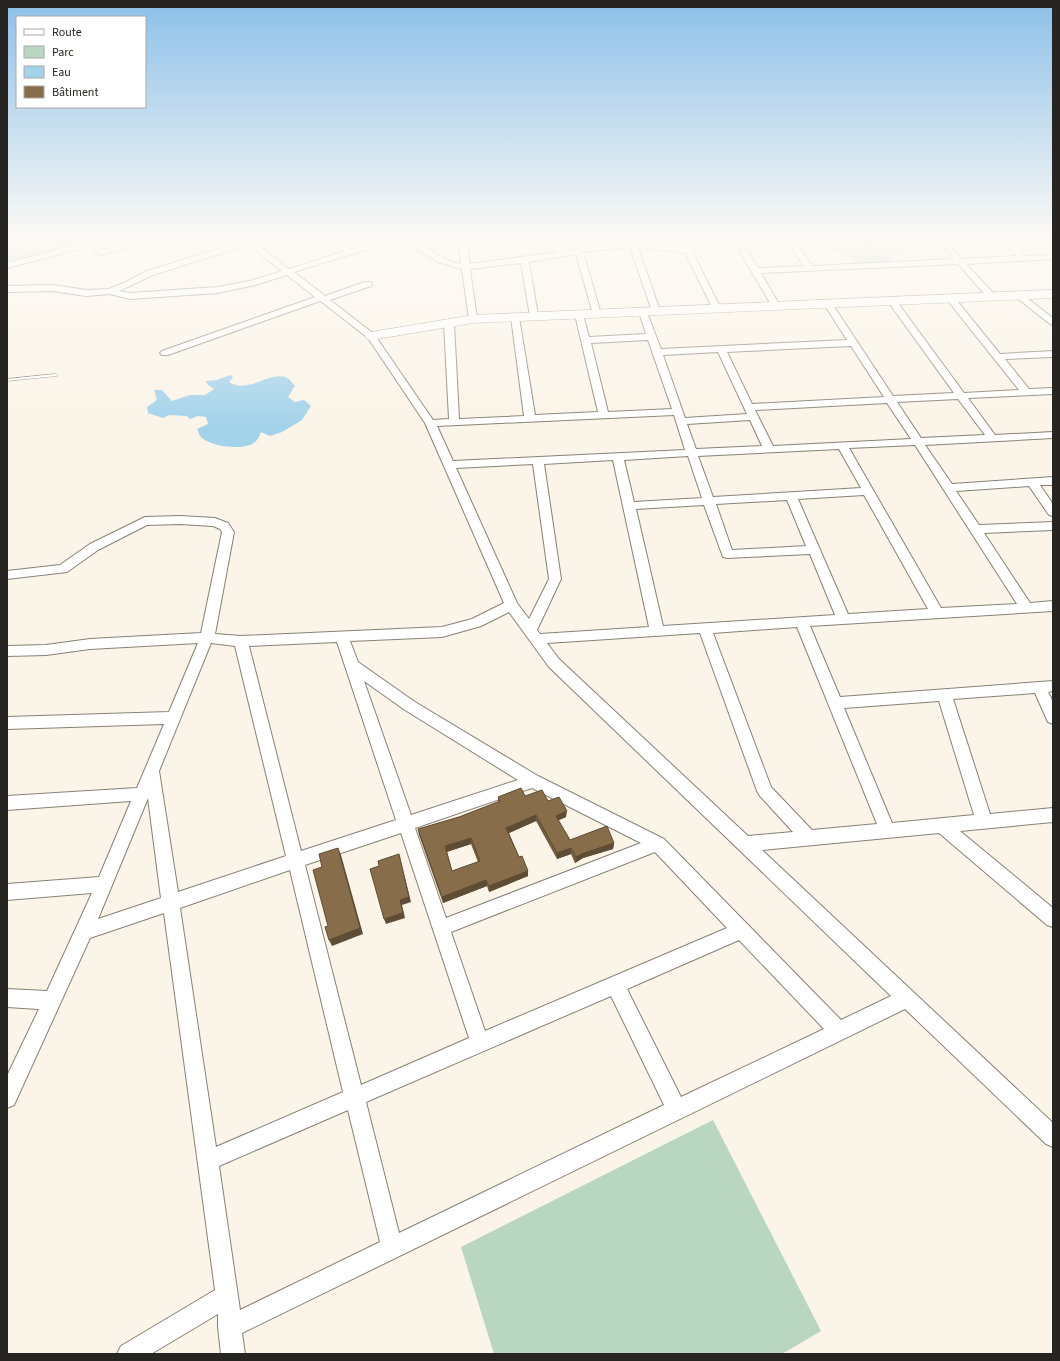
<svg xmlns="http://www.w3.org/2000/svg" width="1060" height="1361" font-family="'Source Sans 3',sans-serif">
<style>
.green{fill:#b8d6c2}
.water{fill:#a3d2eb}
.lines{fill:none;stroke-linecap:round;stroke-linejoin:round}
.lane-casing{stroke:#878277;stroke-width:1}
.street-casing{stroke:#878277;stroke-width:2}
.secondary-casing{stroke:#878277;stroke-width:1}
.lane{fill:#fff;fill-rule:evenodd}
.street{fill:#fff;fill-rule:evenodd}
.secondary{fill:#fff;fill-rule:evenodd}
.wall{fill:#745e40;fill-rule:evenodd}
.shaded-wall{fill:#5e4c34}
.building{fill:#876d4a;stroke:#5e4c34;fill-rule:evenodd}
</style>
<rect width="100%" height="100%" fill="#fbf4e8"/>
<!-- green -->
<path class="green" d="M 7,237 L 96,237 L 95,240 L 7,264 Z
M 579,237 L 650,237 L 596,247 Z
M 789,237 L 912,237 L 916,239 L 887,262 L 858,263 L 845,253 L 808,247 Z
M 713,1120 L 821,1331 L 782,1354 L 494,1354 L 461,1247 Z"/>
<!-- water -->
<path class="water" d="M 230,375 L 233,377 L 229,382 C 248,395 273,368 289,379 C 291,381 293,384 295,386 L 288,397 L 295,402 L 304,400 L 311,406 L 302,420 L 282,432 L 270,436 L 261,432 C 260,434 259,438 257,440 C 248,452 210,447 201,437 C 199,435 198,431 197,429 L 208,424 L 206,417 L 198,416 L 190,419 L 187,416 L 169,415 L 163,418 L 148,413 L 147,407 L 157,400 L 154,390 L 162,390 L 172,401 L 190,395 L 205,395 L 214,389 L 207,384 L 206,381 L 217,380 Z"/>
<g class="lines">
<defs>
<path id="lane" d="M 55,374 L 57,375 L 57,376 L 7,381 L 7,379 Z"/>
<path id="street" d="M 94,237 L 102,237 L 97,243 L 104,250 L 153,237 L 165,237 L 164,239 L 102,255 L 99,255 L 91,246 L 7,268 L 7,263 L 90,241 Z
M 239,237 L 248,237 L 251,239 L 257,237 L 269,237 L 268,239 L 255,243 L 289,269 L 345,251 L 325,237 L 334,237 L 352,249 L 391,237 L 409,237 L 436,254 L 452,262 L 461,264 L 458,237 L 466,237 L 470,264 L 557,252 L 537,237 L 546,237 L 565,251 L 605,244 L 633,242 L 684,248 L 685,237 L 694,237 L 692,240 L 692,251 L 721,309 L 720,311 L 714,311 L 685,253 L 638,247 L 660,311 L 659,313 L 656,314 L 652,311 L 630,247 L 583,252 L 601,314 L 597,317 L 593,314 L 576,254 L 529,262 L 538,316 L 534,319 L 530,316 L 521,263 L 470,269 L 477,319 L 473,322 L 469,319 L 462,269 L 438,262 L 401,239 L 294,272 L 325,296 L 365,282 L 371,282 L 372,284 L 371,286 L 330,300 L 374,334 L 433,420 L 449,419 L 444,323 L 449,320 L 454,323 L 459,419 L 524,416 L 511,317 L 515,314 L 519,317 L 535,415 L 598,412 L 575,315 L 579,312 L 583,315 L 589,337 L 646,334 L 639,312 L 643,309 L 646,310 L 661,349 L 847,340 L 824,304 L 825,302 L 831,302 L 893,396 L 954,393 L 889,303 L 888,301 L 889,299 L 895,299 L 964,393 L 1019,390 L 948,301 L 947,299 L 948,297 L 954,297 L 1000,354 L 1053,351 L 1053,357 L 1005,359 L 1029,389 L 1053,388 L 1053,394 L 968,398 L 995,435 L 1053,432 L 1053,438 L 925,445 L 952,484 L 1053,477 L 1053,485 L 1040,485 L 1053,504 L 1053,516 L 1049,515 L 1029,486 L 956,491 L 979,525 L 1053,522 L 1053,530 L 984,533 L 1030,603 L 1053,601 L 1053,611 L 810,626 L 840,697 L 1053,681 L 1053,691 L 1048,692 L 1053,702 L 1053,724 L 1048,722 L 1035,693 L 953,699 L 990,814 L 1053,808 L 1053,822 L 960,831 L 1053,908 L 1053,927 L 1047,925 L 939,833 L 762,850 L 1053,1123 L 1053,1147 L 1046,1144 L 905,1009 L 242,1333 L 245,1354 L 221,1354 L 218,1327 L 218,1314 L 151,1354 L 117,1354 L 121,1346 L 215,1290 L 164,913 L 90,938 L 14,1105 L 7,1108 L 7,1076 L 39,1009 L 7,1007 L 7,989 L 47,991 L 92,893 L 7,900 L 7,884 L 99,877 L 131,801 L 7,810 L 7,796 L 137,788 L 164,724 L 7,729 L 7,717 L 169,712 L 198,643 L 90,649 L 46,655 L 7,656 L 7,646 L 46,645 L 90,639 L 201,633 L 222,532 L 220,529 L 213,526 L 180,524 L 147,525 L 98,550 L 67,572 L 7,579 L 7,571 L 60,565 L 90,544 L 145,517 L 180,516 L 215,518 L 228,523 L 234,532 L 215,634 L 241,636 L 442,627 L 472,619 L 504,603 L 425,423 L 368,338 L 322,302 L 320,301 L 168,355 L 162,355 L 160,353 L 162,351 L 315,297 L 287,275 L 255,285 L 218,293 L 130,299 L 110,294 L 86,296 L 53,291 L 7,292 L 7,286 L 53,285 L 86,290 L 109,289 L 126,282 L 147,271 L 243,241 ZM 248,245 L 282,271 L 250,281 L 218,287 L 130,293 L 119,291 L 153,275 ZM 648,340 L 672,409 L 608,412 L 591,343 ZM 851,346 L 884,397 L 752,404 L 727,352 ZM 718,352 L 747,414 L 685,418 L 663,355 ZM 958,399 L 985,435 L 921,438 L 897,402 ZM 887,403 L 911,439 L 773,446 L 755,410 ZM 674,415 L 685,450 L 453,461 L 437,426 ZM 750,420 L 762,446 L 696,449 L 687,424 ZM 915,445 L 1017,604 L 941,608 L 849,448 ZM 839,449 L 861,488 L 713,497 L 698,456 ZM 688,456 L 702,498 L 634,502 L 624,460 ZM 613,460 L 649,627 L 540,634 L 537,630 L 561,579 L 544,464 ZM 533,464 L 549,579 L 529,619 L 517,603 L 456,468 ZM 864,495 L 928,609 L 848,614 L 798,499 ZM 787,500 L 806,546 L 732,550 L 716,504 ZM 704,505 L 723,557 L 727,558 L 810,554 L 835,615 L 663,626 L 636,509 ZM 509,612 L 549,667 L 891,996 L 841,1020 L 664,839 L 538,776 L 415,702 L 358,662 L 350,641 L 442,637 L 481,626 ZM 797,627 L 877,824 L 812,830 L 771,787 L 713,633 ZM 700,633 L 757,791 L 760,796 L 793,832 L 748,836 L 559,659 L 547,643 ZM 337,642 L 396,820 L 301,851 L 249,646 ZM 211,643 L 235,646 L 286,856 L 178,892 L 159,771 ZM 364,681 L 405,710 L 518,780 L 411,815 ZM 939,701 L 974,815 L 892,823 L 844,708 ZM 532,788 L 641,843 L 446,918 L 415,828 ZM 148,798 L 161,898 L 98,919 ZM 401,833 L 469,1038 L 361,1085 L 305,865 ZM 655,852 L 727,928 L 485,1031 L 451,932 ZM 290,870 L 343,1092 L 216,1147 L 180,908 ZM 739,940 L 824,1029 L 681,1097 L 627,989 ZM 611,996 L 664,1105 L 399,1233 L 366,1102 ZM 348,1110 L 380,1242 L 240,1310 L 219,1166 Z
M 731,237 L 739,237 L 758,268 L 804,266 L 784,237 L 792,237 L 794,240 L 874,237 L 942,237 L 962,259 L 1016,256 L 997,237 L 1005,237 L 1025,256 L 1053,255 L 1053,259 L 966,264 L 995,295 L 996,297 L 992,300 L 989,299 L 958,264 L 761,273 L 780,306 L 776,309 L 772,306 ZM 936,239 L 954,259 L 812,266 L 797,244 Z
M 1020,293 L 1053,318 L 1053,325 L 1050,324 L 1017,298 L 1016,296 L 1017,294 Z"/>
<path id="secondary" d="M 1053,290 L 1053,298 L 473,323 L 371,340 L 367,339 L 365,336 L 367,333 L 371,332 L 473,315 Z"/>
</defs>
<!-- lane casing -->
<use href="#lane" class="lane-casing"/>
<!-- street casing -->
<use href="#street" class="street-casing"/>
<!-- secondary casing -->
<use href="#secondary" class="secondary-casing"/>
<!-- lane -->
<use href="#lane" class="lane"/>
<!-- street -->
<use href="#street" class="street"/>
<!-- secondary -->
<use href="#secondary" class="secondary"/>
</g>
<!-- wall -->
<path class="wall" d="M 525,796 L 548,801 L 566,817 L 558,820 L 570,840 L 614,843 L 613,849 L 583,858 L 575,863 L 571,854 L 557,859 L 536,821 L 509,833 L 519,857 L 528,871 L 528,876 L 489,892 L 487,886 L 443,903 L 419,835 L 418,829 L 459,817 L 498,802 L 498,797 ZM 471,844 L 478,862 L 452,871 L 447,852 Z"/>
<!-- shaded-wall -->
<path class="shaded-wall" d="M 567,811 L 566,817 L 555,822 L 556,816 Z
M 536,815 L 536,821 L 507,834 L 506,828 Z
M 471,838 L 471,844 L 446,852 L 445,846 Z
M 614,843 L 613,849 L 583,858 L 575,863 L 576,857 L 584,853 Z
M 338,848 L 341,855 L 363,934 L 332,946 L 329,940 Z
M 571,848 L 571,854 L 557,859 L 557,853 Z
M 399,854 L 411,902 L 402,905 L 405,918 L 386,924 L 384,919 L 400,900 Z
M 528,871 L 528,876 L 489,892 L 489,886 Z
M 486,880 L 487,886 L 443,903 L 442,897 Z"/>
<!-- building -->
<path class="building" d="M 521,788 L 525,796 L 542,790 L 548,801 L 559,797 L 567,811 L 556,816 L 570,840 L 607,826 L 614,843 L 584,853 L 576,857 L 571,848 L 557,853 L 536,815 L 506,828 L 519,857 L 522,856 L 528,871 L 489,886 L 486,880 L 442,897 L 418,829 L 459,817 L 500,801 L 498,797 ZM 471,838 L 480,861 L 452,871 L 445,846 Z
M 338,848 L 360,928 L 329,940 L 325,927 L 328,926 L 313,870 L 322,867 L 319,854 Z
M 399,854 L 409,897 L 400,900 L 403,913 L 384,919 L 370,869 L 379,866 L 378,861 Z"/>
<!-- sky -->
<linearGradient id="sky" x2="0" y2="1"><stop stop-color="#8cc0e9"/><stop offset="0.56" stop-color="#fdfaf5"/><stop offset="1" stop-color="#fdfaf5" stop-opacity="0"/></linearGradient>
<rect width="1060" height="427" fill="url(#sky)"/>
<!-- border -->
<rect width="1060" height="1361" fill="none" stroke="#272521" stroke-width="16"/>
<!-- legend -->
<rect x="16" y="16" width="130" height="92" fill="#ffffff" stroke="#a9a8a6"/>
<rect x="24" y="29" width="20" height="6" fill="#ffffff" stroke="#a9a8a6"/>
<text x="52" y="36" font-size="12" fill="#272521">Route</text>
<rect x="24" y="46" width="20" height="12" fill="#b8d6c2" stroke="#a9a8a6"/>
<text x="52" y="56" font-size="12" fill="#272521">Parc</text>
<rect x="24" y="66" width="20" height="12" fill="#a3d2eb" stroke="#a9a8a6"/>
<text x="52" y="76" font-size="12" fill="#272521">Eau</text>
<rect x="24" y="86" width="20" height="12" fill="#876d4a" stroke="#a9a8a6"/>
<text x="52" y="96" font-size="12" fill="#272521">Bâtiment</text>
</svg>
